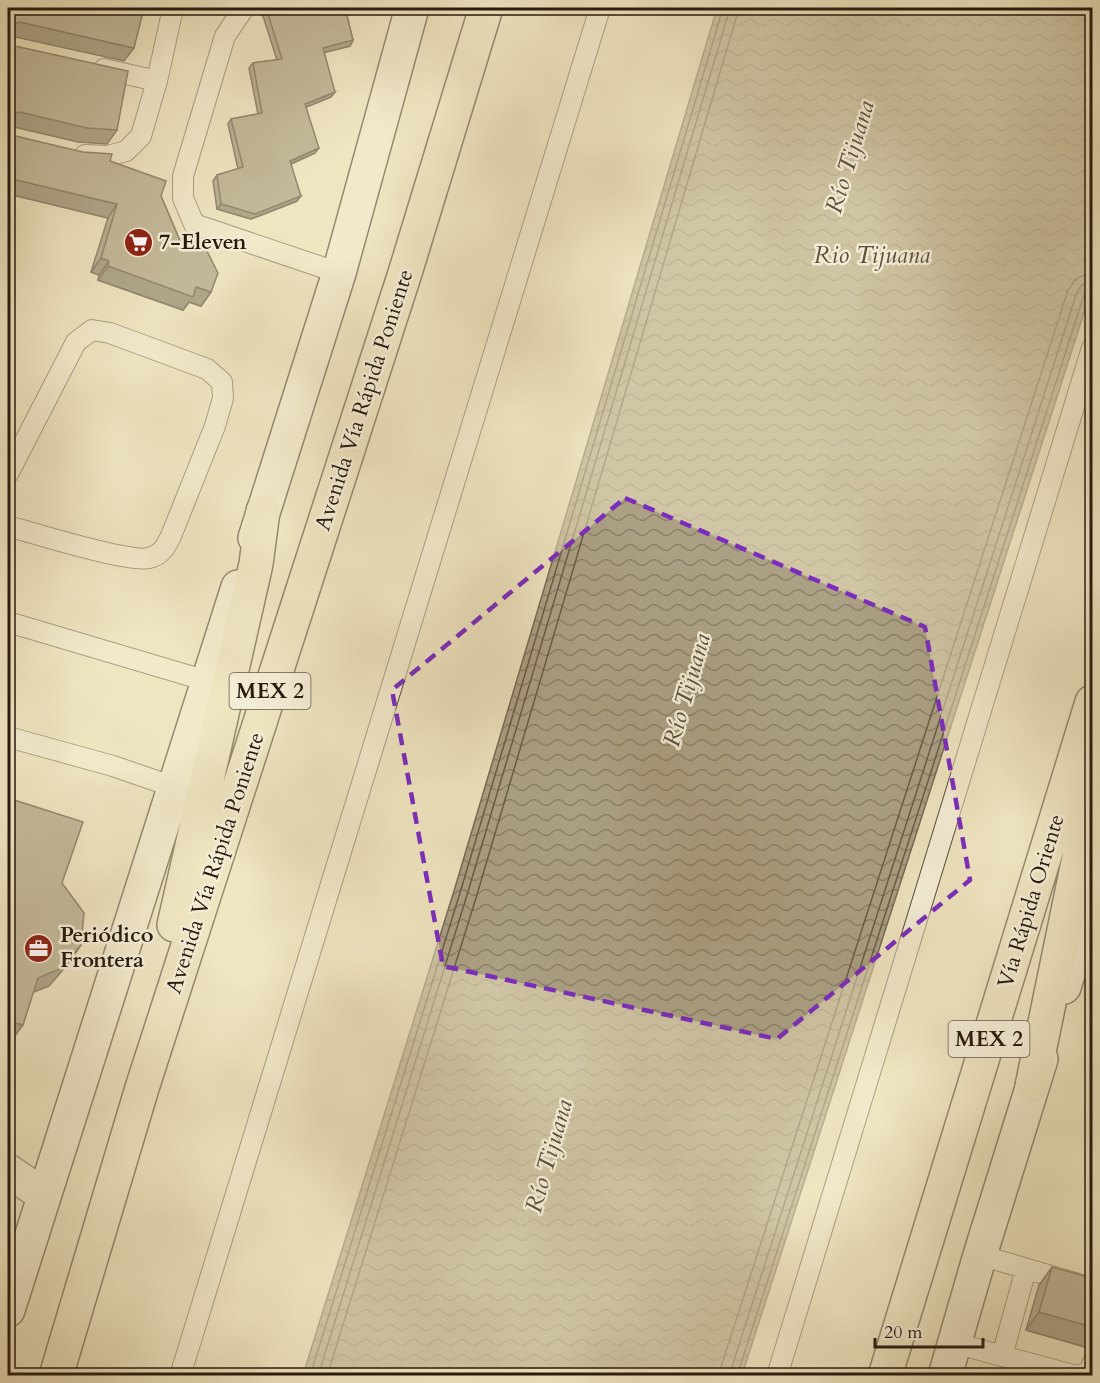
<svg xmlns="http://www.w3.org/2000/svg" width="1100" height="1383" font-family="Cardo,serif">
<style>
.water{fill:url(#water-waves);stroke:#766a55;stroke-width:1.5}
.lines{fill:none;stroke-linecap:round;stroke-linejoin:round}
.shore{stroke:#685c49;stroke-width:1.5}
.lane-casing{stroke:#584c3b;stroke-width:22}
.street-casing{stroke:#584c3b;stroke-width:36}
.secondary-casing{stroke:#26190e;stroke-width:36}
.highway-casing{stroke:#26190e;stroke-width:36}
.lane{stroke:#f5eed7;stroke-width:20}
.street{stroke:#f5eed7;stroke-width:33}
.secondary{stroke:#f5eed7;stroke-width:33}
.highway{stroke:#efe5c1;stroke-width:33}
.wall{fill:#7b715c;stroke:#26190e;stroke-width:1.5}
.shaded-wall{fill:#645c4b;stroke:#26190e;stroke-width:1.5}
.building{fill:#8f836b;stroke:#26190e;stroke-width:1.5}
.marked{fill:none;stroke:#7b2cbf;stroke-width:4.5;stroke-dasharray:12 8;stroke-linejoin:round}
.labels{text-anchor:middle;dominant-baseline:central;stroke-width:5;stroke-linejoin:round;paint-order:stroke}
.shield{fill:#f5eed7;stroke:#64594a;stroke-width:1.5}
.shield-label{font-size:21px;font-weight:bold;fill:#26190e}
.poi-label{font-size:22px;font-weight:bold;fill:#26190e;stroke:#f5eed7;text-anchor:start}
.street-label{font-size:22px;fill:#26190e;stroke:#f5eed7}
.water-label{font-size:24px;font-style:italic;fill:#5b4f3d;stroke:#f5eed7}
</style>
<defs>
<pattern id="water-waves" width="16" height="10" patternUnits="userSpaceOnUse" patternTransform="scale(1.5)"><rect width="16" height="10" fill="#aba084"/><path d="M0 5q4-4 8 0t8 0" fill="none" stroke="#8b826a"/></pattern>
</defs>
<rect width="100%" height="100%" fill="#efe5c1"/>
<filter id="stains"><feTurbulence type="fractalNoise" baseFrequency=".00333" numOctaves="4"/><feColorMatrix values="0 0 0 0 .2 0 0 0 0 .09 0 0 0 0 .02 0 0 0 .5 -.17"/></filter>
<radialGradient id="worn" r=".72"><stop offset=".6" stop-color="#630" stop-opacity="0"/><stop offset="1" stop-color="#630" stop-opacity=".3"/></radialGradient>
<!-- water -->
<path class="water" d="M 717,8 L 1092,8 L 1092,288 L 742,1375 L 303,1375 L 454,891 Z"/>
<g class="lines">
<!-- shore -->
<path class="shore" d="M 310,1376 L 460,893 L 723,8
M 318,1376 L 467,895 L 730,8
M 327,1376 L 476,898 L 739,8
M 720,1376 L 721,1367 L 1068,290 L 1077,278 L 1092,273
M 729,1376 L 1077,292 L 1082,285 L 1092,282
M 737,1376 L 1084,295 L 1087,291 L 1092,290"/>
<defs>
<path id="lane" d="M 244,8 L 225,36 L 183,176 L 183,198 L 194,224 L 339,273
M 104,69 L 157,81
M 85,155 L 108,156 L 126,151 L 141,136 L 157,81 L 173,8
M 8,474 L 76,342 L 92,330 L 110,333 L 207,369 L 222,382 L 223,398 L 215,426 L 171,536 C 166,546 162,555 149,558 C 129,563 33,533 8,526
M 8,622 L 207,681
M 8,737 L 113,766 L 174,787
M 980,1255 L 1092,1288
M 954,1343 L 1073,1375 C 1081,1375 1090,1374 1092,1364
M 1002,1356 L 1026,1269
M 180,1376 L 600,8
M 777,1376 L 1092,348"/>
<path id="street" d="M 8,1171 L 44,1195"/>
<path id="secondary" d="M 255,538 L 339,273 L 412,8
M 1064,987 L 1092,898
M 8,1310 L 238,587
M 945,1376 L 980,1255 L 1041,1059"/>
<path id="highway" d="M 174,925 L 256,564 L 263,511
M 1032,1086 L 1092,794
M 56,1376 L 142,1088 L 405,273 L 486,8
M 885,1376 L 1092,702"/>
</defs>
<!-- lane casing -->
<use href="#lane" class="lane-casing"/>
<!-- street casing -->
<use href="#street" class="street-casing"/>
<!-- secondary casing -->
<use href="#secondary" class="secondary-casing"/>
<!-- highway casing -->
<use href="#highway" class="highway-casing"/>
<!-- lane -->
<use href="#lane" class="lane"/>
<!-- street -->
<use href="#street" class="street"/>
<!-- secondary -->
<use href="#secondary" class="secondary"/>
<!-- highway -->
<use href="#highway" class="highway"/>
</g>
<!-- wall -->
<path class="wall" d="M 255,8 L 345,8 L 353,40 L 350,46 L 324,52 L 331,97 L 306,107 L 315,153 L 291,164 L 297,201 L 251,219 L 217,209 L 213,181 L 217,175 L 238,169 L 228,124 L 231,119 L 258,114 L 249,68 L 253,63 L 277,60 L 263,16 L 255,11 Z
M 8,129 L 15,136 L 110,161 L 161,196 L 181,243 L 211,292 L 201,306 L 189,302 L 183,310 L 98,280 L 99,275 L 91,272 L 108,218 L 8,194 Z
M 1052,1267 L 1089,1348 L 1026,1330 L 1039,1285 Z"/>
<!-- shaded-wall -->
<path class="shaded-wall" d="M 20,22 L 134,48 L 124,61 L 11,36 L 8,37 L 8,28 L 9,26 Z
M 353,40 L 350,46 L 319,54 L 323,48 Z
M 335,92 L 331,97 L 302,109 L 305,104 Z
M 20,112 L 117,130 L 107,144 L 78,142 L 10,126 L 8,126 L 8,118 L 9,116 L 14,113 Z
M 319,148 L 315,153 L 286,166 L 290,161 Z
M 8,178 L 117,204 L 108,218 L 8,194 Z
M 301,196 L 297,201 L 251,219 L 217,209 L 221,204 Z
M 101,258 L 109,261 L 99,275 L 91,272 Z
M 108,266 L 196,287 L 211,292 L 201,306 L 189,302 L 183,310 L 98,280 Z
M 81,945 L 68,964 L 49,986 L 24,996 L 38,978 Z
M 8,1021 L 23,1025 L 9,1044 L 8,1043 Z
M 1039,1312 L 1092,1327 L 1092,1343 L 1089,1348 L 1026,1330 Z"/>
<!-- building -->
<path class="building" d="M 8,8 L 144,8 L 134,48 L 20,22 L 9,26 L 8,29 Z
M 261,8 L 345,8 L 353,40 L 323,48 L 335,92 L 305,104 L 319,148 L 290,161 L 301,196 L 255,214 L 221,204 L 217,175 L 243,167 L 231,119 L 262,113 L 253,63 L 282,59 L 267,11 Z
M 8,37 L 9,43 L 15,46 L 128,71 L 117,130 L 87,128 L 20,112 L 14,113 L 9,116 L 8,119 Z
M 8,129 L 15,136 L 83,152 L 112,154 L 110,161 L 166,181 L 161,196 L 181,243 L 207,251 L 218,273 L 211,292 L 196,287 L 193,297 L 108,266 L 109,261 L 101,258 L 117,204 L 8,178 Z
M 8,798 L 83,822 L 62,883 L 84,913 L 81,945 L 62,968 L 38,978 L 23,1025 L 8,1021 Z
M 1052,1267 L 1092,1278 L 1092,1327 L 1039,1312 Z"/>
<!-- marked area -->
<path d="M0 0H1100V1383H0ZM 625,498 L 925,627 L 970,880 L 777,1039 L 443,966 L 392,690 Z" fill="#efe5c1" fill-opacity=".55" fill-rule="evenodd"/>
<path class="marked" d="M 625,498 L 925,627 L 970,880 L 777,1039 L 443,966 L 392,690 Z"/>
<!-- icons -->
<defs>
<symbol id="supermarket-disc" viewBox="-11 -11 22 22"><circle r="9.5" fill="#8f2418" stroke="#f5eed7"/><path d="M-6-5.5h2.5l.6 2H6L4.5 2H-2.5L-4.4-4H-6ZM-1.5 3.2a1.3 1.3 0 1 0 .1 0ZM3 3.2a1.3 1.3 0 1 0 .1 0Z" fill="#fff"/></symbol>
<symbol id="office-disc" viewBox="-11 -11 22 22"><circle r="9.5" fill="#8f2418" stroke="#f5eed7"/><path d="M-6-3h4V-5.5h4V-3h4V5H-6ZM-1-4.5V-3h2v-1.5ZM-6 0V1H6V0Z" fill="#fff"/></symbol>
</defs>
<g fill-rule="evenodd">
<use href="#supermarket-disc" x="122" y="226" width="33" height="33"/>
<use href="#office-disc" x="22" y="932" width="33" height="33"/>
</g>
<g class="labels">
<!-- shield labels -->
<g class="shield">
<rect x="229.5" y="673" width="81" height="36" rx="4.5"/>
<rect x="948.5" y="1021" width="81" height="36" rx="4.5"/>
</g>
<g class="shield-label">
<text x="270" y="691">MEX 2</text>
<text x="989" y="1039">MEX 2</text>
</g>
<!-- poi labels -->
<g class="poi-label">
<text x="159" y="242">7-Eleven</text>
<text x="60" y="935">Periódico<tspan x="60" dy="25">Frontera</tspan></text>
</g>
<!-- street labels -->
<g class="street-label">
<text transform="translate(364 400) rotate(-72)">Avenida Vía Rápida Poniente</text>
<text transform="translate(215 863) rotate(-72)">Avenida Vía Rápida Poniente</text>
<text transform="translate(1031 901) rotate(-73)">Vía Rápida Oriente</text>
</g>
<!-- water labels -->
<g class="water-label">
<text transform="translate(850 157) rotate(-73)">Río Tijuana</text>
<text x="872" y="255">Rio Tijuana</text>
<text transform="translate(687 690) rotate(-74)">Río Tijuana</text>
<text transform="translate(549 1156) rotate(-74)">Río Tijuana</text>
</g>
</g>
<!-- margin -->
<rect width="1100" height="1383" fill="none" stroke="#efe5c1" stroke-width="30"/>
<rect x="9" y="9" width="1082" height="1365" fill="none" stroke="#26190e" stroke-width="3"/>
<rect x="15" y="15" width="1070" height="1353" fill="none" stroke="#26190e" stroke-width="1.5"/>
<!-- scale -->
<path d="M875 1338v9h108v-9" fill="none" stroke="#26190e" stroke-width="3"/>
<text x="884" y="1338" font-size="18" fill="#26190e" stroke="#f5eed7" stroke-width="4.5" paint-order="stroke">20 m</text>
<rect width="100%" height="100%" filter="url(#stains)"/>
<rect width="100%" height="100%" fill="url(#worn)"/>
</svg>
